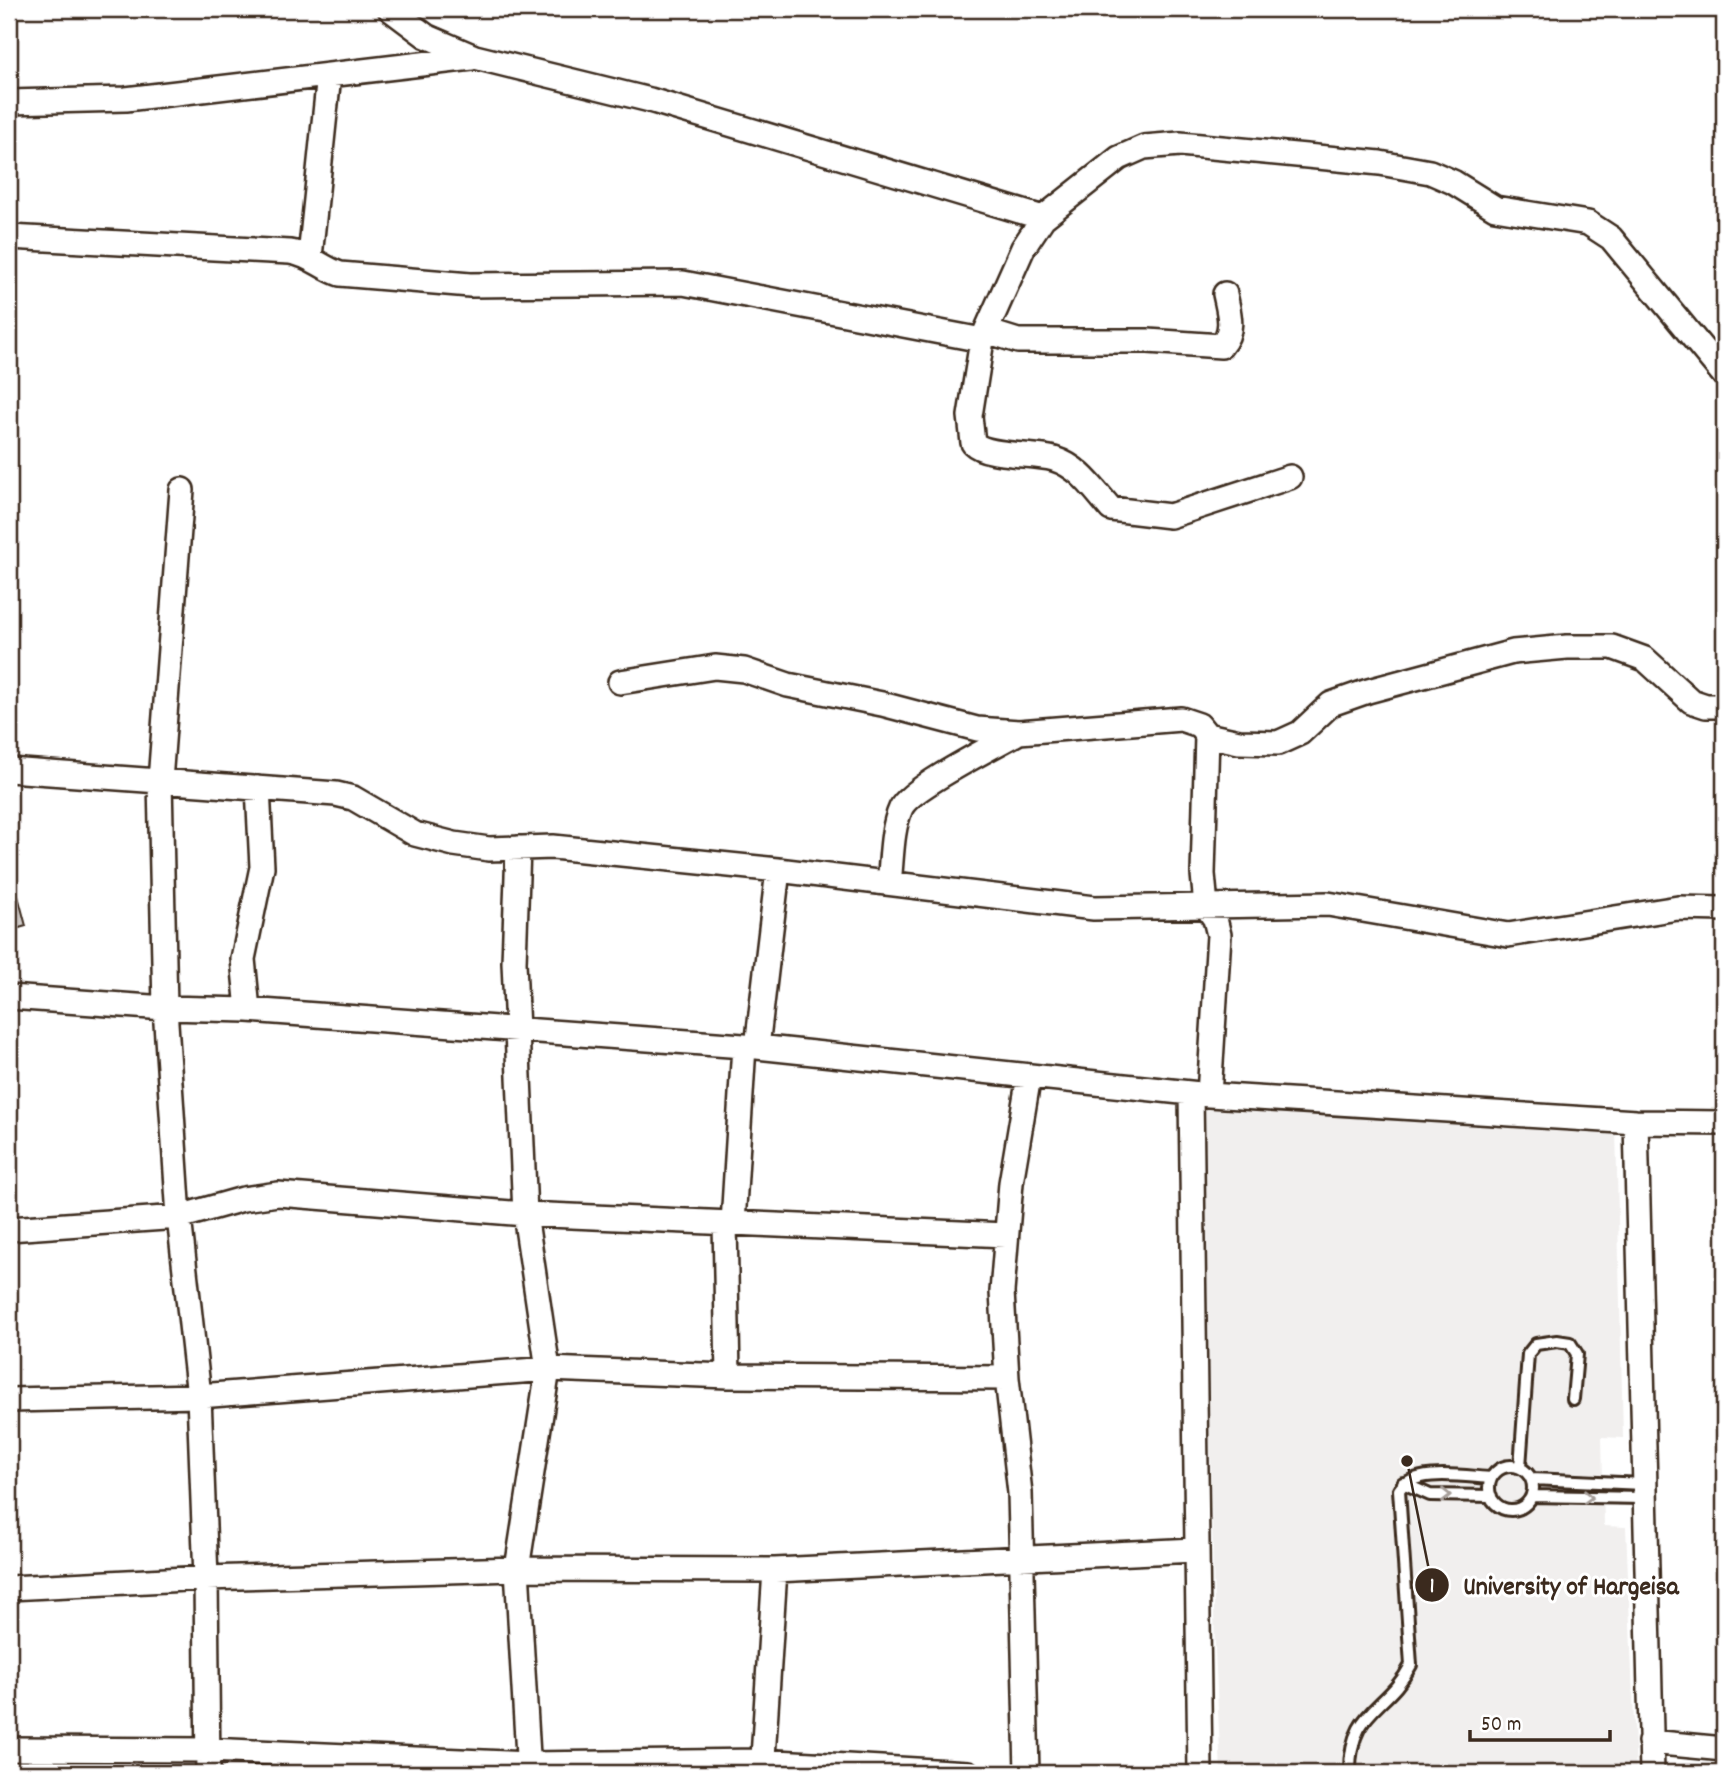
<svg xmlns="http://www.w3.org/2000/svg" width="1733" height="1782" font-family="Dekko,sans-serif">
<style>
.built{fill:#f1efee}
.building{fill:#cfcac7;stroke:#3b2a1e;stroke-width:2}
.lines{fill:none;stroke-linecap:round;stroke-linejoin:round}
.lane-casing{stroke:#3b2a1e;stroke-width:16}
.street-casing{stroke:#3b2a1e;stroke-width:28}
.lane{stroke:#fff;stroke-width:10}
.street{stroke:#fff;stroke-width:23}
.oneway{stroke:#a79f9a}
.leader{fill:none;stroke:#3b2a1e;stroke-width:2.5}
.callout-dot{fill:#3b2a1e;stroke:#fff;stroke-width:2.5}
.mark-label{font-size:21px;text-anchor:middle;font-weight:bold;fill:#fff}
.callout-label{font-size:26px;text-anchor:middle;font-weight:bold;fill:#3b2a1e;stroke:#fff;stroke-width:6;stroke-linejoin:round;paint-order:stroke}
</style>
<rect width="100%" height="100%" fill="#fff"/>
<filter id="ink" filterUnits="userSpaceOnUse"><feTurbulence type="fractalNoise" baseFrequency=".0143" numOctaves="2"/><feDisplacementMap in="SourceGraphic" scale="14" xChannelSelector="R" yChannelSelector="G"/><feConvolveMatrix kernelMatrix="1 2 1 2 8 2 1 2 1" color-interpolation-filters="sRGB"/></filter>
<g filter="url(#ink)">
<!-- built -->
<path class="built" d="M 1202,1107 L 1616,1128 L 1623,1438 L 1602,1437 L 1604,1526 L 1626,1527 L 1636,1773 L 1221,1773 L 1215,1648 Z"/>
<!-- building -->
<path class="building" d="M 12,873 L 26,926 L 9,931 L 9,874 Z"/>
<g class="lines">
<defs>
<path id="lane" d="M1489 1488a22 22 0 1 1 44 0a22 22 0 1 1-44 0Z
M 1520,1467 L 1528,1354 L 1536,1344 L 1557,1341 L 1570,1343 L 1577,1354 L 1573,1399
M 1532,1479 L 1643,1484
M 1403,1483 L 1430,1495 L 1491,1496
M 1532,1496 L 1643,1498
M 1350,1773 C 1349,1709 1387,1711 1411,1665 L 1399,1490 C 1414,1467 1467,1477 1491,1478"/>
<path id="street" d="M 390,9 L 426,36 L 475,57 L 650,100 L 1043,218
M 9,102 L 126,99 L 472,58
M 9,237 L 290,252 C 309,254 322,268 340,274 L 470,285 L 683,283 L 982,340
M 310,257 L 329,75
M 986,331 L 1018,341 L 1148,341 L 1221,346 C 1235,330 1229,313 1225,294
M 1290,477 L 1170,516 L 1111,509 C 1094,490 1080,467 1054,459 C 1033,453 987,457 973,443 L 970,416 L 982,340 L 1023,248 L 1043,218 L 1119,158 L 1144,147 L 1180,144 L 1380,163 L 1430,172 L 1453,182 L 1495,208 L 1588,223 L 1611,238 L 1724,375
M 182,490 L 160,781 L 165,1008 L 179,1217 L 199,1396 L 206,1578 L 208,1773
M 620,682 L 715,667 L 744,670 L 788,685 L 882,704 L 977,729 L 1019,732 L 1181,719 L 1199,725 L 1207,735 L 1203,874 L 1206,906 L 1215,919 L 1219,935 L 1209,1095
M 1207,735 L 1239,742 L 1278,743 L 1300,733 L 1331,704 L 1368,691 L 1513,652 L 1567,647 L 1612,647 L 1645,659 L 1691,701 L 1706,706 L 1724,706
M 9,770 L 336,794 L 353,798 L 415,834 L 454,844 L 489,849 L 553,847 L 778,870 L 1094,908 L 1328,904 L 1508,935 L 1678,908 L 1724,909
M 518,848 L 514,962 L 525,1214 L 548,1369 L 517,1569 L 529,1773
M 889,883 C 892,860 891,830 901,808 C 910,788 996,745 1019,732
M 9,997 L 165,1008 L 248,1010 L 757,1047 L 1209,1095 L 1636,1122 L 1724,1123
M 248,1010 L 243,959 L 262,867 L 258,788
M 757,1047 L 778,870
M 1191,1094 L 1200,1773
M 1636,1122 L 1652,1773
M 725,1223 L 728,1376
M 733,1223 L 744,1046
M 9,1229 L 179,1217 L 243,1199 L 278,1194 L 525,1214 L 1006,1235
M 9,1400 L 199,1396 L 548,1369 L 728,1376 L 1007,1378
M 9,1588 L 206,1578 L 517,1569 L 775,1570 L 1195,1550
M 1650,1742 L 1724,1749
M 9,1749 L 209,1750 L 529,1764 L 760,1761 L 968,1773
M 762,1773 L 775,1570
M 1027,1773 L 1020,1493 L 1007,1378 L 1002,1292 L 1011,1183 L 1029,1076"/>
</defs>
<!-- lane casing -->
<use href="#lane" class="lane-casing"/>
<!-- street casing -->
<use href="#street" class="street-casing"/>
<!-- lane -->
<use href="#lane" class="lane"/>
<!-- street -->
<use href="#street" class="street"/>
</g>
<!-- one-way arrows -->
<defs><path id="oneway-chevron" d="M-2-3.5L2.5 0L-2 3.5" fill="none" stroke-width="1.6" stroke-linecap="round" stroke-linejoin="round" transform="scale(1.75)"/></defs>
<g class="oneway">
<use href="#oneway-chevron" transform="translate(1446 1495)"/>
<use href="#oneway-chevron" transform="translate(1588 1497) rotate(1)"/>
</g>
</g>
<!-- callouts -->
<path class="leader" d="M1407 1461L1432 1585"/>
<g class="callout-dot">
<circle cx="1407" cy="1461" r="7"/>
<circle cx="1432" cy="1585" r="18"/>
</g>
<g class="mark-label">
<text x="1432" y="1592">1</text>
</g>
<g class="callout-label">
<text x="1571" y="1594">University of Hargeisa</text>
</g>
<!-- margin -->
<rect width="1733" height="1782" fill="none" stroke="#fff" stroke-width="35"/>
<rect x="18" y="18" width="1698" height="1747" fill="none" stroke="#3b2a1e" stroke-width="2.5" filter="url(#ink)"/>
<!-- scale -->
<path d="M1470 1730v10h140v-10" fill="none" stroke="#3b2a1e" stroke-width="3.5"/>
<text x="1481" y="1730" font-size="21" fill="#3b2a1e" stroke="#ffffff" stroke-width="5" paint-order="stroke">50 m</text>
</svg>
